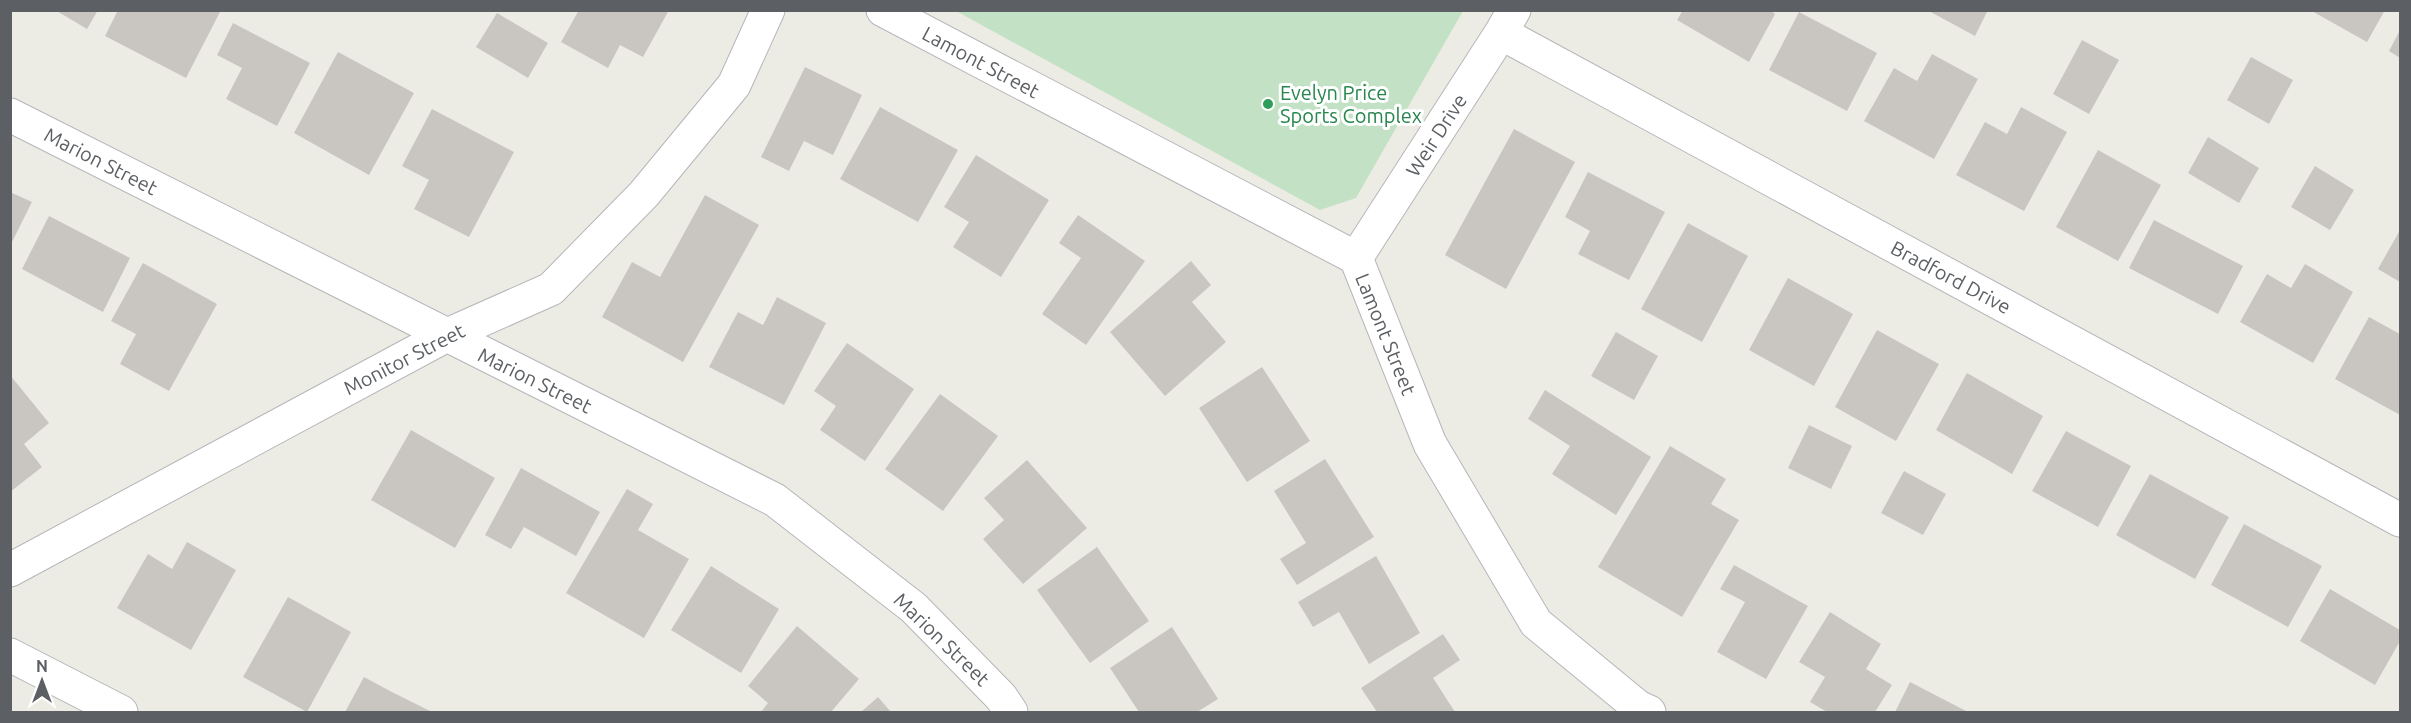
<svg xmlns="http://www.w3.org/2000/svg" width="2411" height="723" font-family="Ubuntu,sans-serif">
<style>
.green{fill:#c3e2c5}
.building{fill:#c9c6c1}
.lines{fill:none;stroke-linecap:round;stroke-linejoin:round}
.street-casing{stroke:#b5b6ba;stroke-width:35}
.street{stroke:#fff;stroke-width:33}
.leisure-dot{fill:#2e9e5b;stroke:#fff;stroke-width:2}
.labels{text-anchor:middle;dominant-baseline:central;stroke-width:6;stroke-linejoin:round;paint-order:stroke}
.street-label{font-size:20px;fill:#5c5f63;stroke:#fff}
.leisure-label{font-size:20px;fill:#27864d;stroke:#fff;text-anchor:start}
</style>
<rect width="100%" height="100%" fill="#edece4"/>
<!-- green -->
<path class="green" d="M 956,11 L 1463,10 L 1463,11 L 1356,198 L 1320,210 Z"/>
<!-- building -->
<path class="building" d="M 55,10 L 98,10 L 87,29 Z
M 118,10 L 221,10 L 186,78 L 105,36 Z
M 579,10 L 669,10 L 643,57 L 620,45 L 608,68 L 561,42 Z
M 1683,10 L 1770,10 L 1775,14 L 1749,62 L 1677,20 Z
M 1927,10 L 1988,10 L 1975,36 Z
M 2310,10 L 2385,10 L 2367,42 Z
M 1799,12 L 1877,53 L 1847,111 L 1769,70 Z
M 497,13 L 548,43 L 528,78 L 476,47 Z
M 233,23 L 310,63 L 277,126 L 226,99 L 242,68 L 217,55 Z
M 2400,30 L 2400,58 L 2389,51 Z
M 2082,40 L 2119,60 L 2089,114 L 2053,94 Z
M 338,52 L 414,93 L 369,175 L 294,133 Z
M 1932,54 L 1978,79 L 1934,159 L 1864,121 L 1894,68 L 1917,81 Z
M 2251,57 L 2293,80 L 2269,124 L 2227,100 Z
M 805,67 L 862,95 L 833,155 L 804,141 L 789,171 L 761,157 Z
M 880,107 L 958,150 L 918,222 L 840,179 Z
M 2021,107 L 2067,132 L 2024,211 L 1956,175 L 1985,122 L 2007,134 Z
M 432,109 L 514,152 L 469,237 L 414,209 L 429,180 L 402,166 Z
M 1514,129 L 1575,162 L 1506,289 L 1445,255 Z
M 2208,137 L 2259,168 L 2239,203 L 2188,173 Z
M 2098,150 L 2161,185 L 2118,261 L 2056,227 Z
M 976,155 L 1049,200 L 1001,277 L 953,247 L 969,222 L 944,207 Z
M 2315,166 L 2354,190 L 2330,230 L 2291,207 Z
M 1588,172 L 1665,212 L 1629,280 L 1578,254 L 1590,231 L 1565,217 Z
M 10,192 L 32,202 L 10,246 Z
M 705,195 L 759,225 L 683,362 L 602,317 L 632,262 L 660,277 Z
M 1078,215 L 1145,261 L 1086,345 L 1042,314 L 1081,258 L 1059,243 Z
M 49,216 L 130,258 L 103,312 L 22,269 Z
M 2154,220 L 2243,266 L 2218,314 L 2129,268 Z
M 1688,223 L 1748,256 L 1702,342 L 1641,309 Z
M 2400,230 L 2400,282 L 2378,269 Z
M 1191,261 L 1211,285 L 1192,302 L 1226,342 L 1165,396 L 1110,332 Z
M 143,263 L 217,304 L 169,391 L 120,364 L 136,334 L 111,321 Z
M 2305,264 L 2353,292 L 2313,363 L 2240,322 L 2267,274 L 2291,288 Z
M 1788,278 L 1853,314 L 1814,386 L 1749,350 Z
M 777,297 L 826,323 L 784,405 L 709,367 L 738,312 L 763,325 Z
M 2369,317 L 2400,334 L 2400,415 L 2335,379 Z
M 1877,330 L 1939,364 L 1896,441 L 1835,407 Z
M 1616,332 L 1658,356 L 1634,400 L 1591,376 Z
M 847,343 L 914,389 L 865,461 L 820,430 L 836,406 L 814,391 Z
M 1262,367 L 1310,441 L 1247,482 L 1199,408 Z
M 1967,373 L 2043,416 L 2012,474 L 1936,430 Z
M 10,375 L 49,423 L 24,444 L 42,467 L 10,492 Z
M 1545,390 L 1651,457 L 1616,515 L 1552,474 L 1570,446 L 1528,419 Z
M 940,394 L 998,436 L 943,511 L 885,469 Z
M 1809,425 L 1852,446 L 1831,489 L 1788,468 Z
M 411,430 L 495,478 L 455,548 L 371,500 Z
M 2066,431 L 2131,466 L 2098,527 L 2032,491 Z
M 1670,446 L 1726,479 L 1711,504 L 1739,520 L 1682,617 L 1598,567 Z
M 1325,459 L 1374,537 L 1297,585 L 1280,559 L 1306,543 L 1274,491 Z
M 1027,460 L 1087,528 L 1023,584 L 983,539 L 1004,520 L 984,498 Z
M 521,468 L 600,512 L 576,556 L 524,527 L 511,549 L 485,535 Z
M 1904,471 L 1946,494 L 1923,535 L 1881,513 Z
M 2150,474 L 2229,517 L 2195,579 L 2116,535 Z
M 627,489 L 653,504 L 638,530 L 689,559 L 644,638 L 566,593 Z
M 2244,524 L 2322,566 L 2288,627 L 2211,585 Z
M 187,542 L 236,570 L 191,650 L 117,608 L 148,554 L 172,569 Z
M 1097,547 L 1149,621 L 1090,663 L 1037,590 Z
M 1376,556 L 1420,633 L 1369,664 L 1339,612 L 1313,627 L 1298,602 Z
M 1734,565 L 1808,606 L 1766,679 L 1717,652 L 1745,602 L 1720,589 Z
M 711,566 L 779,609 L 741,673 L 671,630 Z
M 2330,589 L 2400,630 L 2400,641 L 2375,685 L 2300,641 Z
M 288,597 L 351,632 L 307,712 L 243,677 Z
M 1830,612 L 1881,644 L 1866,669 L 1892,685 L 1875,712 L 1827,712 L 1810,702 L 1825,677 L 1799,662 Z
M 797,626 L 859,679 L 831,712 L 761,712 L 768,703 L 748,686 Z
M 1172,627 L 1218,699 L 1197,712 L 1139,712 L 1110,668 Z
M 1443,634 L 1460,660 L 1433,678 L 1455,712 L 1377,712 L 1361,688 Z
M 364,677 L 390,691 L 432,712 L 345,712 Z
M 1910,682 L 1968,712 L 1895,712 Z
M 878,697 L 891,712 L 861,712 Z"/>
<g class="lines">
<defs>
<path id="street" d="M 883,10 L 1356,258 L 1430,444 L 1536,623 L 1638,707 L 1649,712
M 1501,33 L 2400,520
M 10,115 L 775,500 L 914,608 L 1001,697 L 1011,712
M 1356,258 L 1501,33 L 1514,10
M 10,570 L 445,336 L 551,289 L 644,194 L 734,85 L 768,10
M 10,655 L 121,712"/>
</defs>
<!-- street casing -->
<use href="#street" class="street-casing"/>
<!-- street -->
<use href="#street" class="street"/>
</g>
<!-- markers -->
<circle class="leisure-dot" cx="1268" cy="104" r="6"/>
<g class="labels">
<!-- street labels -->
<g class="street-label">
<text transform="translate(981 62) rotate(28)">Lamont Street</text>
<text transform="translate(1436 135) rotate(-57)">Weir Drive</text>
<text transform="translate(101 161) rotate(27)">Marion Street</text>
<text transform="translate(1951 277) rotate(28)">Bradford Drive</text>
<text transform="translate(1386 334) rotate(68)">Lamont Street</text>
<text transform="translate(404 359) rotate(-27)">Monitor Street</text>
<text transform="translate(535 380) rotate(26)">Marion Street</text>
<text transform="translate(942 639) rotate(44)">Marion Street</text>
</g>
<!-- leisure labels -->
<g class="leisure-label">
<text x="1280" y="92">Evelyn Price<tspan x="1280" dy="23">Sports Complex</tspan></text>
</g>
</g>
<!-- border -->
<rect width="2411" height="723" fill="none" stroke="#5c5f63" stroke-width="24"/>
<!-- north arrow -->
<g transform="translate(42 681)" stroke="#ffffff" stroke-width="4.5" paint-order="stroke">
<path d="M0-4.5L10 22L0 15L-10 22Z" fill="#5c5f63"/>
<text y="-9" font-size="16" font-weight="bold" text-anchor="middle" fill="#5c5f63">N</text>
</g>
</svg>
